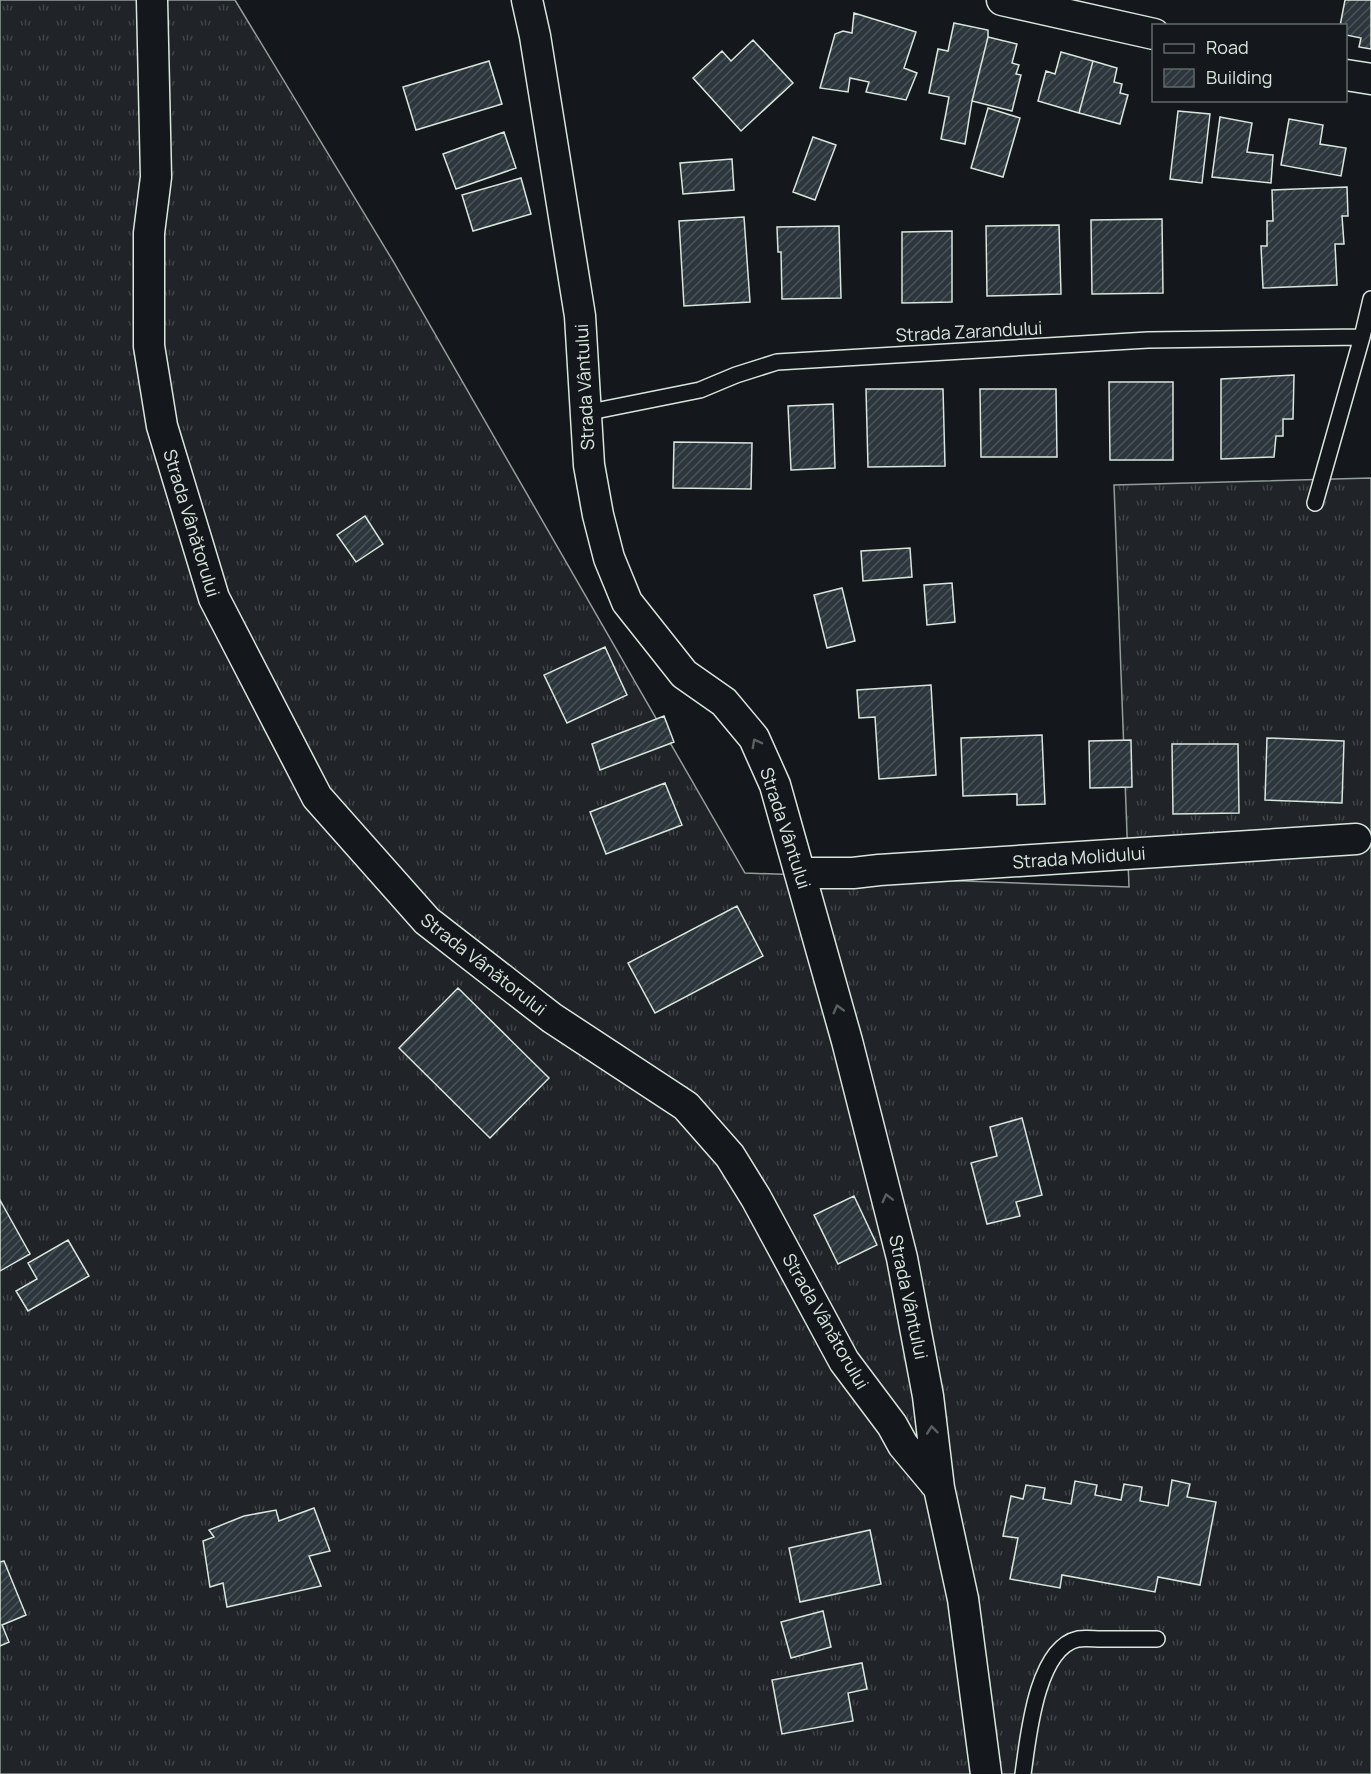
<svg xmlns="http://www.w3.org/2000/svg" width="1371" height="1774" font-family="Manrope,sans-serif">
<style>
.grass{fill:url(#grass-tufts);stroke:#939e99;stroke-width:1.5}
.building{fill:url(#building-hatch);stroke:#d8e6dc;stroke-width:1.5}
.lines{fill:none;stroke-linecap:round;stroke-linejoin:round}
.service-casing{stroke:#d8e6dc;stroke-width:18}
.minor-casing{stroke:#d8e6dc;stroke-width:33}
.service{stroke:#14181c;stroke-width:15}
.minor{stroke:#14181c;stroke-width:30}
.oneway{stroke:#59605f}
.labels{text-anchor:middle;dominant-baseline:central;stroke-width:4.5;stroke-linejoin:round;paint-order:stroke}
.street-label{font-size:18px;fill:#d8e6dc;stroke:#14181c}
</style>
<defs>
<pattern id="grass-tufts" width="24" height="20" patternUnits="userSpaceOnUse" patternTransform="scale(1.5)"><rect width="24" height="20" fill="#202428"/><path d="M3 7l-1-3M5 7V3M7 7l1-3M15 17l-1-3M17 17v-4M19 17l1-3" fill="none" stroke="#404447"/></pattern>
<pattern id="building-hatch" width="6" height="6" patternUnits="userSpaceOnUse" patternTransform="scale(1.5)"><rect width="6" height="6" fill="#2c363c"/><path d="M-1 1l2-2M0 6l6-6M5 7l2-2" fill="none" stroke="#4a5358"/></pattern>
</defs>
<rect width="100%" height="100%" fill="#14181c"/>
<!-- grass -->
<path class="grass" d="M 0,0 L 235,0 L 393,261 L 745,873 L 1129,887 L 1114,485 L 1371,478 L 1371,1774 L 0,1774 Z"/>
<!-- building -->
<path class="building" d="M 1345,0 L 1371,0 L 1371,49 L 1359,47 L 1361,38 L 1346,35 L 1346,26 L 1340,26 Z
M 854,13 L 916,32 L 904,68 L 917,73 L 906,100 L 866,92 L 869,82 L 850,78 L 848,92 L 820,88 L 835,34 L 843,31 L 852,33 Z
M 954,23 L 988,30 L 988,37 L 972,101 L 965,144 L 941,139 L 949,97 L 929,93 L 938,49 L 948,51 Z
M 988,37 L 1017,44 L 1012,63 L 1019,65 L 1016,74 L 1021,75 L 1012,111 L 972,101 Z
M 753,40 L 793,83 L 741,131 L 693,78 L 722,51 L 731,61 Z
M 1061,52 L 1093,61 L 1079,113 L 1038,101 L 1046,71 L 1055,74 Z
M 489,61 L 502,104 L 416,130 L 403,87 Z
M 1093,61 L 1117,68 L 1114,82 L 1122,84 L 1120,93 L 1128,95 L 1120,124 L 1079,113 Z
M 988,108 L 1020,118 L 1003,177 L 971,168 Z
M 1178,111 L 1210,114 L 1202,183 L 1170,179 Z
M 1220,117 L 1252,123 L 1247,152 L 1273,155 L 1271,183 L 1212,177 Z
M 1289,119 L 1323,125 L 1320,144 L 1346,148 L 1341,176 L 1281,165 Z
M 504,132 L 516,168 L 456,189 L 443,154 Z
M 813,137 L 836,145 L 815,200 L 793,192 Z
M 732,159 L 734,190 L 683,194 L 680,163 Z
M 521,178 L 531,214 L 473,231 L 462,195 Z
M 1347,187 L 1348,216 L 1342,216 L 1344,244 L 1335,244 L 1337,285 L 1263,288 L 1261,246 L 1267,246 L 1267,221 L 1273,221 L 1272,190 Z
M 744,217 L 750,302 L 684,306 L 679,221 Z
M 1162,219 L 1163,293 L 1092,294 L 1091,220 Z
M 1059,225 L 1061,294 L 987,296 L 986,226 Z
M 839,226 L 841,298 L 782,299 L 781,252 L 778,252 L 777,227 Z
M 952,231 L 952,302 L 902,303 L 902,232 Z
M 1294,375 L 1293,419 L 1283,419 L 1283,436 L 1276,436 L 1274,457 L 1221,459 L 1221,379 Z
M 1109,382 L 1173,382 L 1173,460 L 1110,460 Z
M 866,389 L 943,389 L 945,466 L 868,467 Z
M 980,389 L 1056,389 L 1057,457 L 981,457 Z
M 833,404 L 835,468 L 791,470 L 788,406 Z
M 674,442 L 752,443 L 751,489 L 673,488 Z
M 365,516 L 383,544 L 356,562 L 337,535 Z
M 910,548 L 912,577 L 863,581 L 861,551 Z
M 952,583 L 955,622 L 927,625 L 924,585 Z
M 842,588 L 855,641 L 827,648 L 814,595 Z
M 605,647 L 627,695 L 567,723 L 544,675 Z
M 931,685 L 936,775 L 879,779 L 875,717 L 859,718 L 857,690 Z
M 664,716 L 674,742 L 600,770 L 592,744 Z
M 1042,735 L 1045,804 L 1017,805 L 1017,794 L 963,796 L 961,738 Z
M 1267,738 L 1344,741 L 1342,803 L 1265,800 Z
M 1131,740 L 1132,787 L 1090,788 L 1089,741 Z
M 1172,744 L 1238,744 L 1239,813 L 1173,814 Z
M 665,783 L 682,825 L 606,854 L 590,812 Z
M 737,906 L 763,956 L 655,1013 L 628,963 Z
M 458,988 L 549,1078 L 490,1138 L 399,1048 Z
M 1022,1118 L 1042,1195 L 1016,1202 L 1020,1216 L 987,1224 L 971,1163 L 997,1156 L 990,1127 Z
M 854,1196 L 877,1245 L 838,1264 L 814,1215 Z
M 0,1200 L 30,1254 L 0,1271 Z
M 68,1240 L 89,1276 L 28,1311 L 16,1291 L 37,1279 L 28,1263 Z
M 1172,1480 L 1190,1484 L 1187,1497 L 1216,1502 L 1200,1585 L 1158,1577 L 1155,1592 L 1062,1575 L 1060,1588 L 1010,1579 L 1018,1538 L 1003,1536 L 1011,1496 L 1023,1499 L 1026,1485 L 1045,1488 L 1043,1499 L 1071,1504 L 1075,1481 L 1097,1485 L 1095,1495 L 1121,1500 L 1124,1484 L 1142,1487 L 1140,1501 L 1168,1506 Z
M 314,1508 L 330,1551 L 309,1556 L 321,1586 L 227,1607 L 223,1583 L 210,1587 L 203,1541 L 214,1537 L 209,1530 L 244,1516 L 276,1510 L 279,1521 Z
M 870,1530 L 881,1584 L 800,1602 L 789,1548 Z
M 4,1561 L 26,1615 L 2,1625 L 9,1642 L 0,1646 L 0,1562 Z
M 823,1611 L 831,1647 L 791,1658 L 781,1622 Z
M 862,1663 L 867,1689 L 848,1693 L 853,1721 L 782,1734 L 772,1680 Z"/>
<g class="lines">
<defs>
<path id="service" d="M 585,413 L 700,390 L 736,375 L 777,362 L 1148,340 L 1362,337 L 1371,299
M 1315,503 L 1362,337
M 1023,1774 C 1028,1739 1036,1648 1078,1639 C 1085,1638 1094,1639 1101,1639 C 1120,1639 1139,1639 1157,1639"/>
<path id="minor" d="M 152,0 L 156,177 L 149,233 L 149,346 L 162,426 L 214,598 L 317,797 L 427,921 L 552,1018 L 686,1106 L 730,1156 L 756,1198 L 844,1361 L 892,1425 L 903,1445 L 939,1488 L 963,1599 L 986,1774
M 527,0 L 535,36 L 580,316 L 589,465 L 598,515 L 609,558 L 627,602 L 684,674 L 724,702 L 754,738 L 775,785 L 847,1041 L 902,1258 L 928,1396 L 939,1488
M 1002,0 L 1154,34
M 1346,75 L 1371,79
M 801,873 L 853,873 L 879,870 L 1356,839"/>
</defs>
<!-- service casing -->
<use href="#service" class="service-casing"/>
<!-- minor casing -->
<use href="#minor" class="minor-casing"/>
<!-- service -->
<use href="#service" class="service"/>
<!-- minor -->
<use href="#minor" class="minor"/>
</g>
<!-- one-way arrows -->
<defs><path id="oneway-chevron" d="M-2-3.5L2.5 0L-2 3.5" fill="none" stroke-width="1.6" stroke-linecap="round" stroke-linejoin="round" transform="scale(1.5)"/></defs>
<g class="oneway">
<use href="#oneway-chevron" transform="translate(756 743) rotate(-118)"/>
<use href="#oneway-chevron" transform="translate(838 1009) rotate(-105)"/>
<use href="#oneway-chevron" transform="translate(887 1198) rotate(-104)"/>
<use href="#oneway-chevron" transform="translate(932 1430) rotate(-96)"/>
</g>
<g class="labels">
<!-- street labels -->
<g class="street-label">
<text transform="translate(969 331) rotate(-3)">Strada Zarandului</text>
<text transform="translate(584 387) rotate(-93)">Strada Vântului</text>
<text transform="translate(192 523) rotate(73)">Strada Vânătorului</text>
<text transform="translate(786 828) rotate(72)">Strada Vântului</text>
<text transform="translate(1079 857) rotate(-4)">Strada Molidului</text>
<text transform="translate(484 964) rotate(38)">Strada Vânătorului</text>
<text transform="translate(909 1297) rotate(78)">Strada Vântului</text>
<text transform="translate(826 1321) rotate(60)">Strada Vânătorului</text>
</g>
</g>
<!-- legend -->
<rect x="1152" y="24" width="195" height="78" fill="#14181c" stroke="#626a69" stroke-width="1.5"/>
<rect x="1164" y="44" width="30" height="9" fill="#14181c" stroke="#626a69" stroke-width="1.5"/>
<text x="1206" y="54" font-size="18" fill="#d8e6dc">Road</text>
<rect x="1164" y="69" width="30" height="18" fill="url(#building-hatch)" stroke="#626a69" stroke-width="1.5"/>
<text x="1206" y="84" font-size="18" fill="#d8e6dc">Building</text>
</svg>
